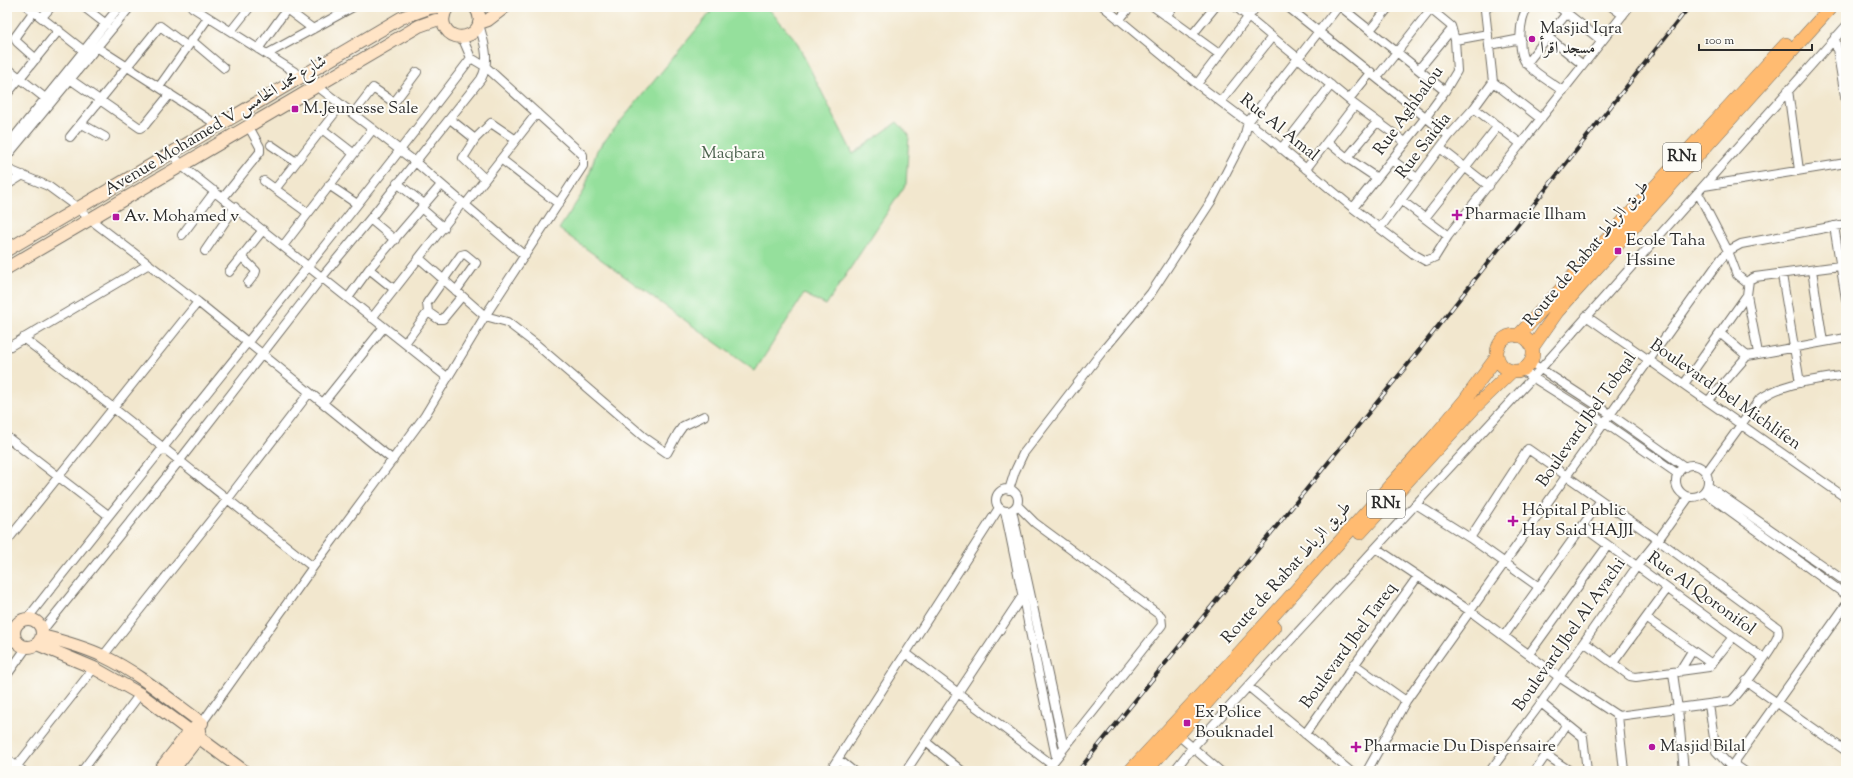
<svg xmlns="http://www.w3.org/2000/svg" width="1853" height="778" font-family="'Sorts Mill Goudy',Amiri,serif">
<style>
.green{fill:#95e09c;stroke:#608664}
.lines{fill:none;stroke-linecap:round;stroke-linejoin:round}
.street-casing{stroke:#716d64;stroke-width:10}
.secondary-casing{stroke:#716d64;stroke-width:14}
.primary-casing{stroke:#716d64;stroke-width:14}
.street{stroke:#fff;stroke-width:8}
.secondary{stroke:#ffe4c6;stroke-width:12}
.primary{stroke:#ffbb71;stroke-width:13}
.rail-casing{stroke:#2b2b2b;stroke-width:4}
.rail{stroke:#fdfcf7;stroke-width:2.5;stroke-dasharray:8;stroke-linecap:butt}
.poi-dot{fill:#b5179e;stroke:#fdfcf7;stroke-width:1.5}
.labels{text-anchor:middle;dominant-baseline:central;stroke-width:4;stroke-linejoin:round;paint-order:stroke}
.shield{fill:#fdfcf7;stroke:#6a6a68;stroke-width:1}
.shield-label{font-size:16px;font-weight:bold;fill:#2b2b2b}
.poi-label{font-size:17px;fill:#2b2b2b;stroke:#fdfcf7;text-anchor:start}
.street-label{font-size:17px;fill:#2b2b2b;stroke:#fdfcf7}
.park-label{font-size:17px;fill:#4b614d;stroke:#fdfcf7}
</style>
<rect width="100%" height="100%" fill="#fdfcf7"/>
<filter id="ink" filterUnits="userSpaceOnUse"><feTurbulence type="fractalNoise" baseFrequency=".025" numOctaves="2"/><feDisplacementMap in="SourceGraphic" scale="8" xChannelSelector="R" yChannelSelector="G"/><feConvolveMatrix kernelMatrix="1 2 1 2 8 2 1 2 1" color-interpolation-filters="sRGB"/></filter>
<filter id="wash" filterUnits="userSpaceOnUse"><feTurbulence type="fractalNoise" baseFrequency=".012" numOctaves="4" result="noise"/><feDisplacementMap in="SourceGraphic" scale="16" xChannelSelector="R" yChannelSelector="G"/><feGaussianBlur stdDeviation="0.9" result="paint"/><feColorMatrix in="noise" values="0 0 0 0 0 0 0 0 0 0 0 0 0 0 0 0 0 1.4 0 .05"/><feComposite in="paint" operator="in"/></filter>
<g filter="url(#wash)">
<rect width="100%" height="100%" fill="#f2e7ce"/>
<!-- green -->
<path class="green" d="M 715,7 L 767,7 L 795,39 L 853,154 L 897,122 L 909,135 L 906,184 L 826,305 L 804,294 L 755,371 L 559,229 L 584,191 L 597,150 Z"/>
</g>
<g filter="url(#ink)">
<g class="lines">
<defs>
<path id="street" d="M 28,7 L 88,54
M 84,7 L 106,24
M 192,7 L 317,86 L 414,161 L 525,256
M 284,7 L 313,29
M 1104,7 L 1197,84 L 1269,138 L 1353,208 L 1415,255 L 1426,261 L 1435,257 L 1448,236 L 1629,7
M 1154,7 L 1219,54
M 1236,7 L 1355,105 L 1405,142
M 1288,7 L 1449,136
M 1341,7 L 1445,91
M 1488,7 L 1485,10 L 1493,82 L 1541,119
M 1528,7 C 1519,18 1517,54 1527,64 C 1537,75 1552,83 1563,91
M 1559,7 L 1602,41
M 1612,7 L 1623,15
M 34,11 L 15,37 L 17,42 L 36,59
M 1166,16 L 1173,7
M 42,17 L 51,7
M 1119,20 L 1130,7
M 1370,30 L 1389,7
M 231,31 L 250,7
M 1192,35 L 1215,7
M 1548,37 L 1583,65
M 1835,37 L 1846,102
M 191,40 L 224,68
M 1455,40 L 1488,34
M 1490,45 L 1521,39
M 98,48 L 219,126
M 258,49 L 287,9
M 267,54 L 353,7
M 1526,64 L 1567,13
M 7,68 L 45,98
M 1419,69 L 1452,29
M 1377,77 L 1431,9
M 71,80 L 140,128 L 145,125 L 170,94
M 1197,84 L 1256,7
M 159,87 L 208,18
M 1788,90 L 1799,170
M 7,94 L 59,30
M 1349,99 L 1371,72
M 1221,101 L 1272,37
M 1474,108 L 1521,144
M 353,114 L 373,88 L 392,101 L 396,100 L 417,72
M 450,119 L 475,139 L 463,158 L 485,179
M 82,124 L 105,137
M 322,129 L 353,153
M 70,137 L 160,26 L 187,46
M 475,139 L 491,123 L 516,140
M 1328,142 L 1347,158 L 1377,178
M 271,145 L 296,162
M 7,146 L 119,7
M 1440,148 L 1489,186
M 1281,149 L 1331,85
M 172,153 L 182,166 L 448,378
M 7,156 L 130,7
M 1347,158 L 1377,122
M 501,159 L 559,204
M 1392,160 L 1417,178
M 7,169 L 48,186 L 78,208 L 91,220 L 198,302 L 393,460
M 1306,169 L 1355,105
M 264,181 L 308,213
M 397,183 L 424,204
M 7,185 L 23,175
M 329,185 L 357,204
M 1704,186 L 1846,163
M 276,188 L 341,105
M 1698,193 L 1728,251 L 1737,275 L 1748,284
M 223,198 L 260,152 L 260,147 L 249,127
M 1401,200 L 1448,236
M 465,205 L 537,113
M 421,208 L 444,228
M 1353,208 L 1426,117 L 1445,91 L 1457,71 L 1455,40 L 1451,26 L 1428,7
M 1425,218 L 1498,126
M 370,219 L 395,240
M 1834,226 L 1846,299
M 1380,228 L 1449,136 L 1474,108 L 1493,82
M 182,235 L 215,191
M 283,246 L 373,129
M 205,251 L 235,207
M 241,256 L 256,271 L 255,274 L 248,283
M 419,258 L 485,316 L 507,322 L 537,345 L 644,437 L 667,453 L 678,433 L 683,426 L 704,416
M 369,269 L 394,289
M 1812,270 L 1823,342
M 229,272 L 263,230
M 1782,275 L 1800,383
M 348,298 L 369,269 L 441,185
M 428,312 L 427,303 L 461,255 L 465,254 L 476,263 L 456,291
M 1586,316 L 1846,498
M 372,318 L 462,203
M 1721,334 L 1747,356
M 23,338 C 121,412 216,491 313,567
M 405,343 L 428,312 L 438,319 L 443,319 L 462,296
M 7,348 L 149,264
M 1758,353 L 1747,295 L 1749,280 L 1755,277 L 1840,266
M 1530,362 L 1610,414 L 1685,467
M 1521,370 L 1605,423 L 1678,474
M 1684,384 L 1747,295
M 1708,401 L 1747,356 L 1846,338
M 323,403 L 384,327
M 7,437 L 108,515
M1676 481a16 16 0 1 1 32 0a16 16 0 1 1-32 0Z
M 1706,473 L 1759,400 C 1782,382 1817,380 1846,375
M 1708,486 L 1846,582
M996 500a11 11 0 1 1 22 0a11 11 0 1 1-22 0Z
M 1009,490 L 1015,471 L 1023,454 L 1101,353 L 1151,293 L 1212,200 L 1244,138 L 1248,122 L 1338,7
M 1704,492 L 1846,595
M 1416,504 L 1470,538 L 1539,587
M 1017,505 L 1035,523 L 1161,616 L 1162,625 L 1046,771
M 1012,510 L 1064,748
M 1005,511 L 1056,757
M 1583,527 L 1763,658
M 1470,538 L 1528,449 L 1658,540 L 1778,628 C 1778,631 1779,632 1778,635 C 1776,644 1739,694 1731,701 L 1618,716
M 7,541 L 198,302
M 1376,548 L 1470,611 L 1559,677 L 1618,716 L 1624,771
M 1646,618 L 1712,664
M 27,619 C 174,431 327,248 471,58
M 42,631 L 180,460 L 322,277 L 370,219 L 481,79 C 491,61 484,42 479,24
M 1504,636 L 1601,500
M 1584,642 L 1630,676 L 1636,677 L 1709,667 L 1733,637
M 7,646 L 15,639
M 907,654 L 1051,764
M 1529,654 L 1608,545
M 103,656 L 227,500 L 309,393
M 1613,663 L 1667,589
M 1354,664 L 1406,701
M 1679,672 L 1692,651
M 1673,673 L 1678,709 L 1684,771
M 7,675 L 27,647
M 1746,681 L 1846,751
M 1249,687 L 1350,771
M 1541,703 L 1583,737 L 1587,771
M 1709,705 L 1716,751 L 1731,767
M 202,723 L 313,567 L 424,417 L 485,316 L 583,166 L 583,155 L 486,67 L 471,58 L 462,37
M 1305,734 L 1418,576
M 1178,735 L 1220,771
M 926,742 L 962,771
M 1546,755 L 1570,771
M 7,759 L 23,771
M 838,759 L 853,771
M 1734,764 L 1744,771
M 17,766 L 94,668
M 82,771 L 140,694
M 830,771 L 999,508
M 906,771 L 1023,595
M 1174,771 L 1192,748 L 1265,668 L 1534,376 L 1846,26
M 1367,771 L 1406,701 L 1721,259 L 1728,251 L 1741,244 L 1846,224
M 1490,771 L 1541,703 L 1637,566 L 1658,540 L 1689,497
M 1535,771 L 1567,724
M 1728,771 L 1846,605"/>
<path id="secondary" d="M 448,7 C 444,12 442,18 444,25 C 454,50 493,31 475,7
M 479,23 L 488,20 L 505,7
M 7,250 L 401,18 L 429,8 L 437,7
M 7,268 L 419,26 L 436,20 L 443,21
M14 633a14 14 0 1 1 28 0a14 14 0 1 1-28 0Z
M 42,636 C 62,641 84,647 103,656 C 139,673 170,700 202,723
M 37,644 L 94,668 L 140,694 L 244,771
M 159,771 L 190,731 L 196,727
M 172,771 L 198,738 L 200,730"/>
<path id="primary" d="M1497 353a18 18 0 1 1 36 0a18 18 0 1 1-36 0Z
M 1518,336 L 1786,44
M 1532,348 L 1557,312 L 1831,7
M 1360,533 L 1475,407 L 1512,371
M 1130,771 L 1242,650 L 1433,438 L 1465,400 L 1497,357
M 1146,771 L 1274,627"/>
</defs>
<!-- street casing -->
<use href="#street" class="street-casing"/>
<!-- secondary casing -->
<use href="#secondary" class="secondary-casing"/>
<!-- primary casing -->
<use href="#primary" class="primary-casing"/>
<!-- street -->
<use href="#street" class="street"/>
<!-- secondary -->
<use href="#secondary" class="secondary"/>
<!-- primary -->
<use href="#primary" class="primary"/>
<defs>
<path id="rail" d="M 1078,771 L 1413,358 L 1689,7"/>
</defs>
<!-- rail casing -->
<use href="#rail" class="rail-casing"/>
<!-- rail -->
<use href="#rail" class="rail"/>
</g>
</g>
<!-- markers -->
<g class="poi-dot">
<circle cx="1532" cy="39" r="4"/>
<rect x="291" y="105" width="8" height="8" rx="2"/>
<path d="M1455 209h4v4h4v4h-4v4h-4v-4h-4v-4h4z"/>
<rect x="112" y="213" width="8" height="8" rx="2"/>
<rect x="1614" y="247" width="8" height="8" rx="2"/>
<path d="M1511 515h4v4h4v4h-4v4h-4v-4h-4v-4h4z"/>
<rect x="1183" y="719" width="8" height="8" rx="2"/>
<path d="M1354 741h4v4h4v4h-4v4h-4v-4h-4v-4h4z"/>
<circle cx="1652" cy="747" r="4"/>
</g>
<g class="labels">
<!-- shield labels -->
<g class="shield">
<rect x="1663" y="143" width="38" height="28" rx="3"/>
<rect x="1367" y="490" width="38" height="28" rx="3"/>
</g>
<g class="shield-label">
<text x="1682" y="157">RN1</text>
<text x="1386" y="504">RN1</text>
</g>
<!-- poi labels -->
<g class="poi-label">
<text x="1540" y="29">Masjid Iqra<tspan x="1540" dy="20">مسجد اقرأ</tspan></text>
<text x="303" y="109">M.Jeunesse Sale</text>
<text x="1465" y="215">Pharmacie Ilham</text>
<text x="124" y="217">Av. Mohamed v</text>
<text x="1626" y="241">Ecole Taha<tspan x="1626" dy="20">Hssine</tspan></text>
<text x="1522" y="511">Hôpital Public<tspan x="1522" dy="20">Hay Said HAJJI</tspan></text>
<text x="1195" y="713">Ex Police<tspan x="1195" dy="20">Bouknadel</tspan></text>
<text x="1364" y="747">Pharmacie Du Dispensaire</text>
<text x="1660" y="747">Masjid Bilal</text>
</g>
<!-- street labels -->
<g class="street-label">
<text transform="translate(1409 111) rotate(-54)">Rue Aghbalou</text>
<text transform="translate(216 126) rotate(-31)">Avenue Mohamed V شارع محمد الخامس</text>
<text transform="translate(1279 128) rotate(39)">Rue Al Amal</text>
<text transform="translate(1424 146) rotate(-52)">Rue Saidia</text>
<text transform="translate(1587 254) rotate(-50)">Route de Rabat طريق الرباط</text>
<text transform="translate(1725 395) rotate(35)">Boulevard Jbel Michlifen</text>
<text transform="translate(1587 420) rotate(-55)">Boulevard Jbel Tobqal</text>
<text transform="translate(1287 573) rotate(-48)">Route de Rabat طريق الرباط</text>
<text transform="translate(1701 594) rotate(36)">Rue Al Qoronifol</text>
<text transform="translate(1570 635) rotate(-55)">Boulevard Jbel Al Ayachi</text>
<text transform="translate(1349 646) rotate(-54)">Boulevard Jbel Tareq</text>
</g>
<!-- park labels -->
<g class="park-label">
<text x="733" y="154">Maqbara</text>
</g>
</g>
<!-- margin -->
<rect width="1853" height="778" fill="none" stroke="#fdfcf7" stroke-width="24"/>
<!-- scale -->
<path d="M1699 44v6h113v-6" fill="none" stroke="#2b2b2b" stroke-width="2"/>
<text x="1705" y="44" font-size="12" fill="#2b2b2b" stroke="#fdfcf7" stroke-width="3" paint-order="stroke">100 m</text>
</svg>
